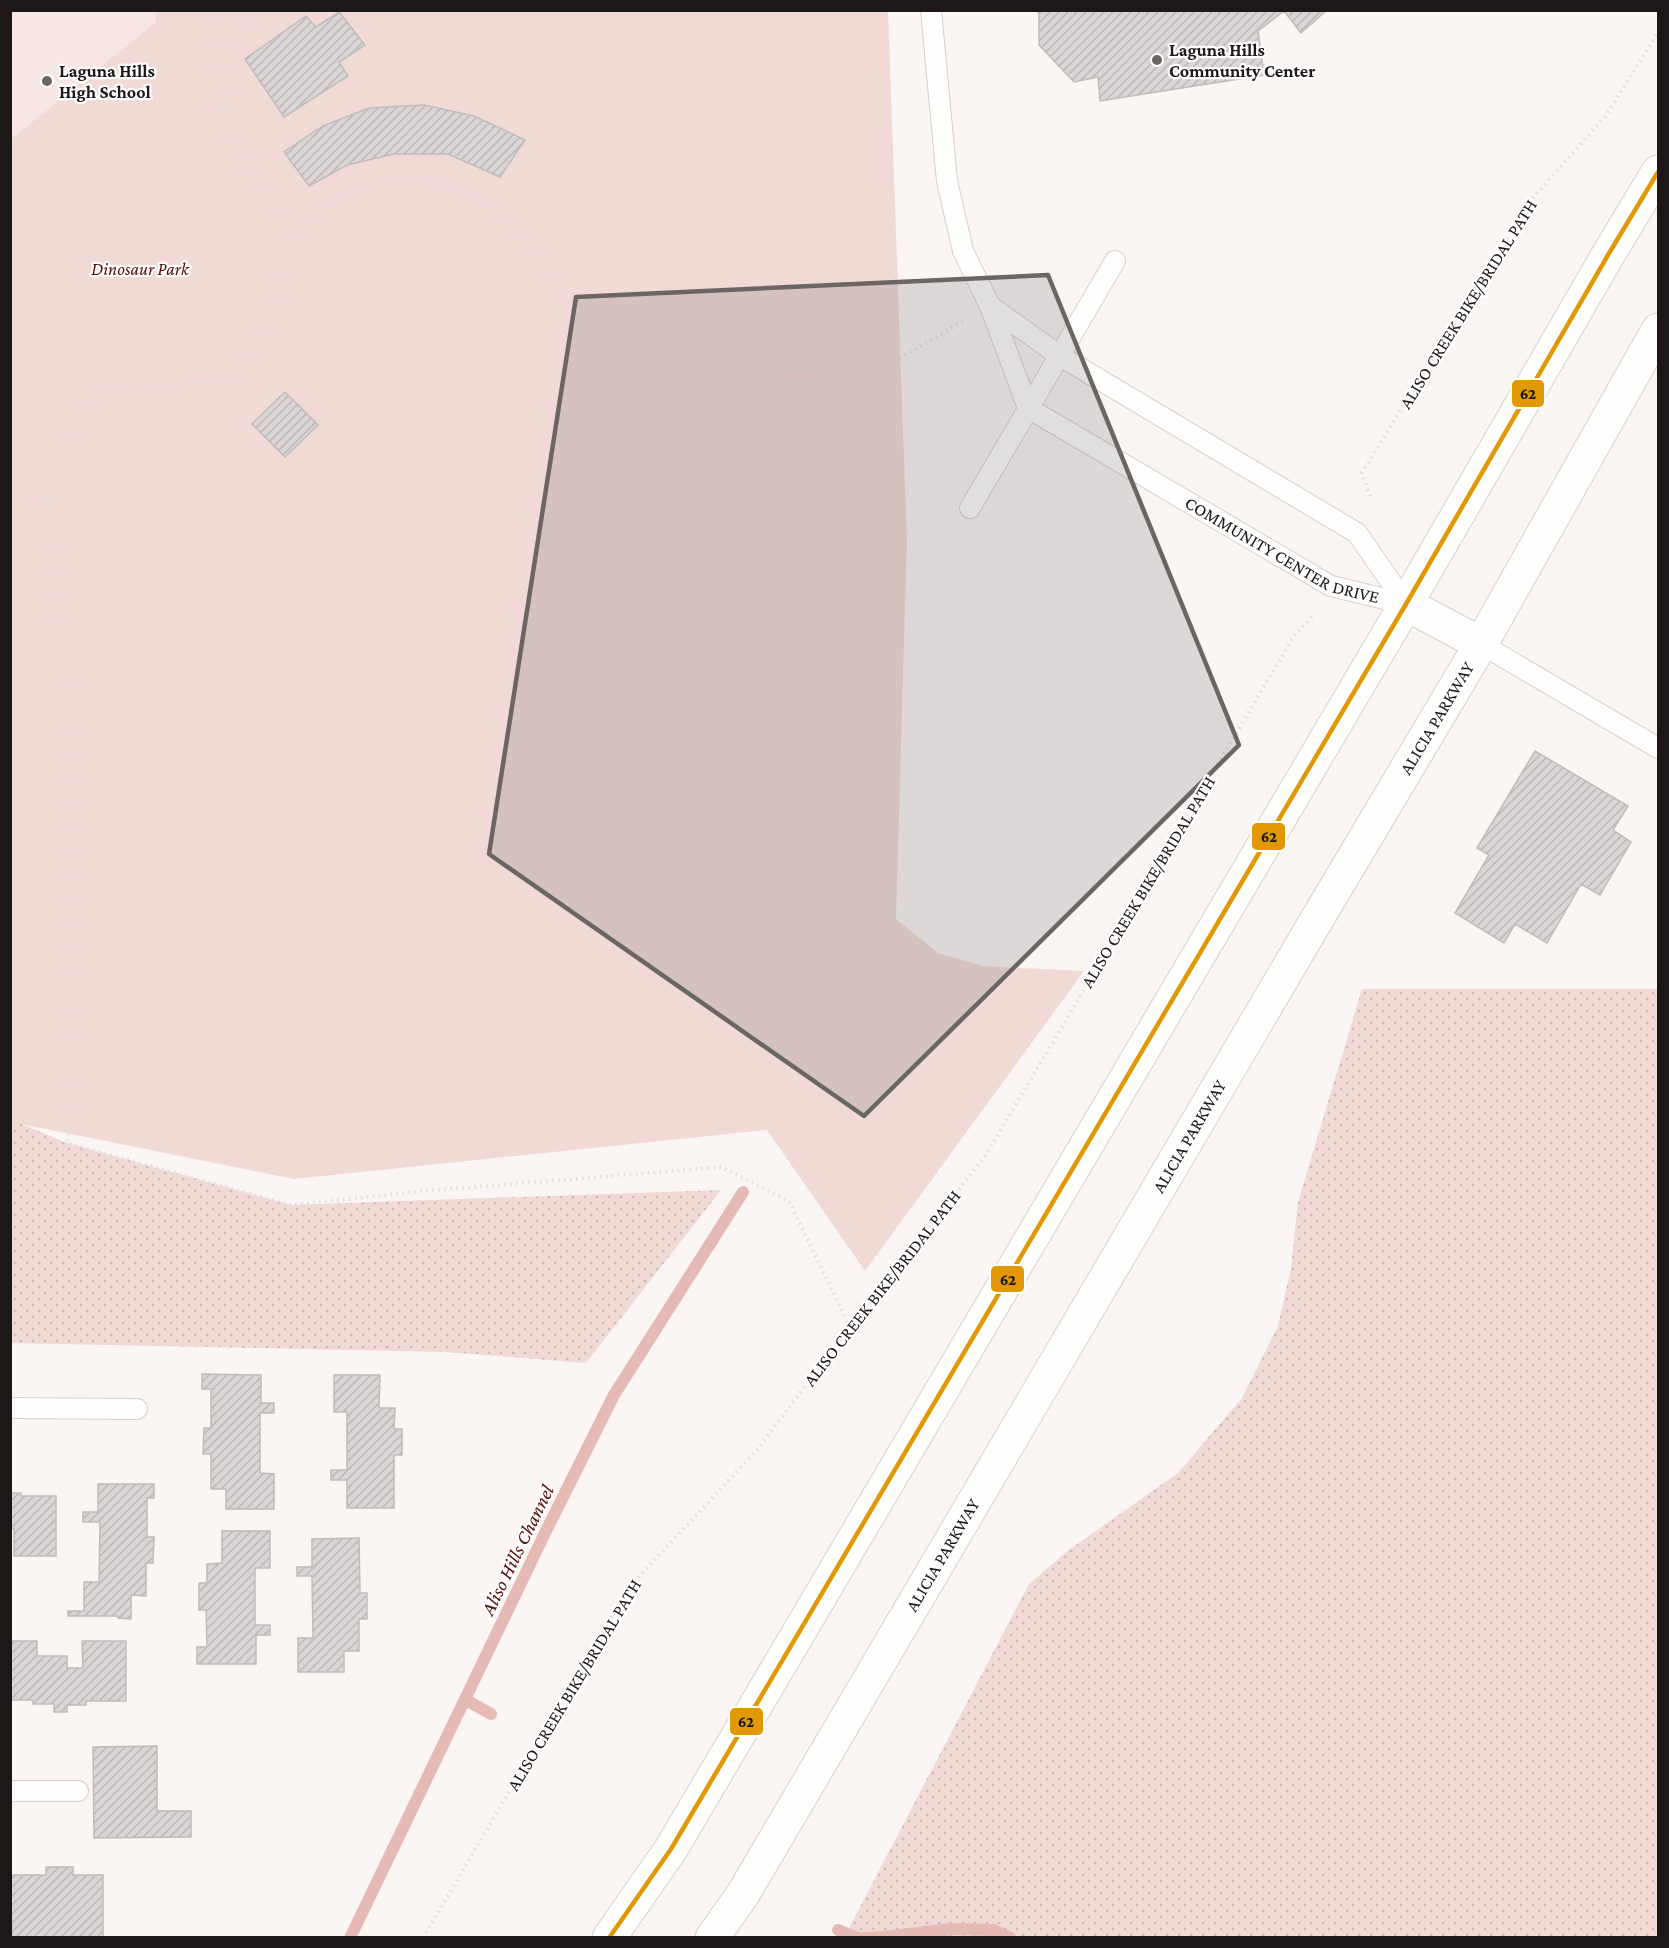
<svg xmlns="http://www.w3.org/2000/svg" width="1669" height="1948" font-family="'Crimson Pro',serif">
<style>
.built{fill:#f6e7e5}
.grass{fill:url(#grass-dots)}
.park{fill:#f1d9d5}
.lines{fill:none;stroke-linecap:round;stroke-linejoin:round}
.stream{stroke:#e5bab4;stroke-width:12}
.building{fill:url(#building-hatch);stroke:#c1bcbb;stroke-width:1.5}
.lane-casing{stroke:#d6d1d0;stroke-width:22}
.primary-casing{stroke:#d6d1d0;stroke-width:35}
.path{stroke:#e1dfde;stroke-width:4;stroke-dasharray:1.5 4.5;stroke-linecap:butt}
.lane{stroke:#fefefd;stroke-width:20}
.primary{stroke:#fefefd;stroke-width:33}
.bus-1-casing{stroke:#fff;stroke-width:9}
.bus-1{stroke:#e19802;stroke-width:4.5}
.marked{fill:#6b6564;fill-opacity:0.2;stroke:#6b6564;stroke-width:4.5;stroke-linejoin:round}
.poi-dot{fill:#6b6564;stroke:#fff;stroke-width:2}
.labels{text-anchor:middle;dominant-baseline:central;stroke-width:4.5;stroke-linejoin:round;paint-order:stroke}
.poi-label{font-size:18px;font-weight:bold;fill:#1d1817;stroke:#fff;text-anchor:start}
.park-label{font-size:18px;font-style:italic;fill:#530c0a;stroke:#fff}
.street-label{font-size:18px;fill:#1d1817;stroke:#fff}
.water-label{font-size:20px;font-style:italic;fill:#540e0b;stroke:#fff}
.line-badge{stroke:#fff;stroke-width:2}
.pale-badge-label{font-size:16px;text-anchor:middle;font-weight:bold;fill:#111}
</style>
<defs>
<pattern id="grass-dots" width="8" height="8" patternUnits="userSpaceOnUse" patternTransform="scale(1.5)"><rect width="8" height="8" fill="#f1d9d5"/><path d="M2 2h.1M6 6h.1" fill="none" stroke="#cebab6" stroke-width="1.8" stroke-linecap="round"/></pattern>
<pattern id="building-hatch" width="6" height="6" patternUnits="userSpaceOnUse" patternTransform="scale(1.5)"><rect width="6" height="6" fill="#dbd6d5"/><path d="M-1 1l2-2M0 6l6-6M5 7l2-2" fill="none" stroke="#bcb7b6"/></pattern>
</defs>
<rect width="100%" height="100%" fill="#fbf5f4"/>
<!-- built -->
<path class="built" d="M 11,11 L 157,11 L 155,23 L 11,139 Z"/>
<!-- grass -->
<path class="grass" d="M 1362,989 L 1658,989 L 1658,1937 L 842,1937 L 849,1928 L 1029,1584 L 1069,1550 L 1178,1473 L 1242,1398 L 1278,1326 L 1291,1268 L 1298,1202 Z
M 11,1122 L 19,1123 L 67,1143 L 291,1205 L 721,1190 L 586,1363 L 446,1352 L 11,1343 Z"/>
<!-- park -->
<path class="park" d="M 157,11 L 888,11 L 907,540 L 896,919 L 938,953 L 983,966 L 1084,971 L 865,1271 L 767,1130 L 294,1179 L 11,1122 L 11,139 L 155,23 Z"/>
<g class="lines">
<!-- stream -->
<path class="stream" d="M 466,1700 L 491,1714
M 838,1930 L 858,1938
M 350,1938 L 545,1533 L 614,1395 L 743,1192
M 864,1938 L 884,1937 L 952,1929 L 993,1930 L 1010,1938"/>
</g>
<!-- building -->
<path class="building" d="M 1035,10 L 1327,10 L 1301,33 L 1284,11 L 1258,31 L 1264,75 L 1100,101 L 1098,77 L 1074,82 L 1039,45 L 1039,13 Z
M 339,12 L 365,45 L 339,62 L 348,76 L 284,117 L 245,59 L 306,16 L 316,27 Z
M 424,105 L 474,116 L 525,140 L 500,177 L 448,154 L 394,154 L 347,165 L 309,186 L 284,152 L 323,126 L 369,108 Z
M 285,392 L 318,425 L 285,457 L 252,424 Z
M 1535,751 L 1628,806 L 1613,830 L 1631,842 L 1600,895 L 1581,884 L 1547,943 L 1515,924 L 1504,943 L 1455,913 L 1489,855 L 1477,848 Z
M 202,1374 L 261,1375 L 261,1403 L 274,1403 L 274,1413 L 260,1413 L 260,1473 L 274,1474 L 274,1509 L 226,1509 L 226,1489 L 211,1489 L 211,1454 L 203,1454 L 204,1428 L 211,1428 L 211,1389 L 202,1389 Z
M 334,1375 L 380,1375 L 379,1408 L 395,1408 L 394,1429 L 402,1429 L 402,1455 L 394,1455 L 394,1508 L 347,1508 L 347,1480 L 331,1480 L 331,1470 L 347,1470 L 347,1412 L 334,1412 Z
M 98,1484 L 154,1484 L 154,1498 L 147,1498 L 147,1537 L 154,1537 L 153,1563 L 146,1563 L 146,1596 L 131,1595 L 131,1619 L 118,1618 L 118,1616 L 68,1616 L 68,1611 L 84,1611 L 84,1582 L 99,1582 L 100,1522 L 83,1522 L 83,1512 L 98,1512 Z
M 10,1493 L 21,1493 L 21,1496 L 56,1496 L 56,1556 L 14,1556 L 14,1529 L 10,1529 Z
M 222,1531 L 270,1531 L 270,1568 L 255,1568 L 255,1625 L 270,1625 L 270,1635 L 256,1635 L 256,1664 L 197,1664 L 197,1647 L 207,1647 L 206,1610 L 199,1610 L 199,1583 L 207,1583 L 207,1564 L 222,1563 Z
M 359,1538 L 360,1593 L 367,1593 L 367,1619 L 359,1619 L 359,1651 L 344,1651 L 344,1672 L 298,1672 L 298,1638 L 313,1638 L 312,1576 L 297,1576 L 297,1567 L 312,1567 L 312,1539 Z
M 10,1641 L 37,1641 L 37,1656 L 67,1656 L 67,1668 L 83,1668 L 82,1641 L 126,1641 L 126,1701 L 86,1701 L 86,1705 L 67,1705 L 67,1712 L 54,1712 L 54,1704 L 33,1704 L 33,1700 L 10,1700 Z
M 157,1746 L 157,1811 L 191,1811 L 191,1837 L 94,1838 L 93,1747 Z
M 46,1867 L 73,1867 L 73,1875 L 103,1875 L 103,1938 L 12,1938 L 10,1875 L 46,1875 Z"/>
<g class="lines">
<defs>
<g id="lane">
<path id="s1" d="M 931,10 L 947,181 L 963,251 L 990,306 L 1028,408 L 1331,586 L 1406,604"/>
<path d="M 990,306 L 1060,356 L 1357,533 L 1406,604"/>
<path d="M 970,508 L 1115,261"/>
<path d="M 1481,644 L 1658,748"/>
<path d="M 10,1408 L 137,1409"/>
<path d="M 10,1791 L 78,1791"/>
</g>
<g id="primary">
<path d="M 1406,604 L 1481,644"/>
<path d="M 609,1938 L 671,1849 L 1406,604 L 1608,255 L 1658,172"/>
<path id="s2" d="M 712,1938 L 743,1894 L 1313,926 L 1481,644 L 1658,330"/>
</g>
</defs>
<!-- lane casing -->
<use href="#lane" class="lane-casing"/>
<!-- primary casing -->
<use href="#primary" class="primary-casing"/>
<!-- path -->
<path class="path" d="M 221,10 L 212,82 L 225,127 L 292,239
M 220,110 L 232,91 L 233,50 L 244,24 L 259,10
M 1370,496 L 1362,473 L 1529,202 L 1605,117 L 1658,33
M 850,1327 L 789,1201 L 721,1167 L 424,1191 L 291,1205 L 67,1143 L 79,1066 L 64,958 L 76,895 L 73,735 L 44,489 L 97,391 L 235,380 L 277,317 L 292,239 L 335,200 L 402,176 L 446,185 L 492,207 L 524,238 L 557,285 L 595,320 L 652,359 L 711,376 L 770,382 L 823,382 L 887,366 L 963,321
M 423,1938 L 630,1586 L 757,1450 L 850,1327 L 986,1155 L 1294,636 L 1312,617"/>
<!-- lane -->
<use href="#lane" class="lane"/>
<!-- primary -->
<use href="#primary" class="primary"/>
<defs>
<path id="bus-1" d="M 609,1938 L 671,1849 L 1406,604 L 1608,255 L 1658,172"/>
</defs>
<!-- bus-1 casing -->
<use href="#bus-1" class="bus-1-casing"/>
<!-- bus-1 -->
<use href="#bus-1" class="bus-1"/>
</g>
<!-- marked area -->
<path class="marked" d="M 1048,275 L 1239,745 L 864,1116 L 489,854 L 576,297 Z"/>
<!-- markers -->
<g class="poi-dot">
<circle cx="1157" cy="60" r="6"/>
<circle cx="47" cy="81" r="6"/>
</g>
<g class="labels">
<!-- poi labels -->
<g class="poi-label">
<text x="1169" y="50">Laguna Hills<tspan x="1169" dy="21">Community Center</tspan></text>
<text x="59" y="71">Laguna Hills<tspan x="59" dy="21">High School</tspan></text>
</g>
<!-- park labels -->
<g class="park-label">
<text x="140" y="269">Dinosaur Park</text>
</g>
<!-- street labels -->
<g class="street-label">
<text transform="translate(1468 304) rotate(-58)">ALISO CREEK BIKE/BRIDAL PATH</text>
<text stroke="none"><textPath href="#s1" startOffset="706">COMMUNITY CENTER DRIVE</textPath></text>
<text stroke="none"><textPath href="#s2" startOffset="1419">ALICIA PARKWAY</textPath></text>
<text transform="translate(1148 882) rotate(-59)">ALISO CREEK BIKE/BRIDAL PATH</text>
<text stroke="none"><textPath href="#s2" startOffset="933">ALICIA PARKWAY</textPath></text>
<text transform="translate(882 1288) rotate(-52)">ALISO CREEK BIKE/BRIDAL PATH</text>
<text stroke="none"><textPath href="#s2" startOffset="447">ALICIA PARKWAY</textPath></text>
<text transform="translate(574 1685) rotate(-59)">ALISO CREEK BIKE/BRIDAL PATH</text>
</g>
<!-- water labels -->
<g class="water-label">
<text transform="translate(517 1550) rotate(-64)">Aliso Hills Channel</text>
</g>
</g>
<g class="line-badge">
<rect x="1511" y="379" width="34" height="29" rx="6" fill="#e19802"/>
<rect x="1251" y="822" width="35" height="29" rx="6" fill="#e19802"/>
<rect x="990" y="1265" width="35" height="28" rx="6" fill="#e19802"/>
<rect x="729" y="1707" width="35" height="29" rx="6" fill="#e19802"/>
</g>
<g class="pale-badge-label">
<text x="1528" y="399">62</text>
<text x="1269" y="842">62</text>
<text x="1008" y="1285">62</text>
<text x="746" y="1727">62</text>
</g>
<!-- border -->
<rect width="1669" height="1948" fill="none" stroke="#1d1817" stroke-width="24"/>
</svg>
